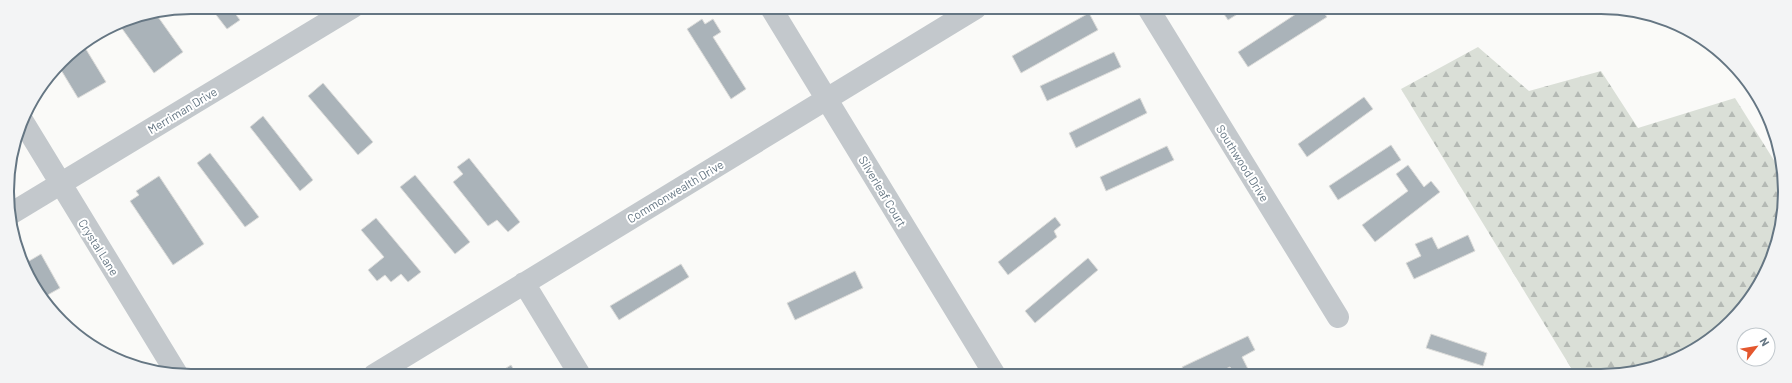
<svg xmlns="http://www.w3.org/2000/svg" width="1792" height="383" font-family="Barlow,sans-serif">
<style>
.forest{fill:url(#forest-firs)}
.building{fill:#aab3b9;stroke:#dcdcda}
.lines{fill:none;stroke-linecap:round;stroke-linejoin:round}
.street{stroke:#c3c8cc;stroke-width:22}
.labels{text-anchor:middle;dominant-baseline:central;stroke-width:4;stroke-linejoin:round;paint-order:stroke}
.street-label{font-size:12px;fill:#657683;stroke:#fff}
.rim{fill:none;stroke:#657683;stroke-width:2}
</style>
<defs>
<pattern id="forest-firs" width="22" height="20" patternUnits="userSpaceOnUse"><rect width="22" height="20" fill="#dadfd7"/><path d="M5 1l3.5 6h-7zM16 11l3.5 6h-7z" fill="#b4b9b4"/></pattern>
</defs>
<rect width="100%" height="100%" fill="#fafaf8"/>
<!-- forest -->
<path class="forest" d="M 1478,47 L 1529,91 L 1601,71 L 1638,128 L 1735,98 L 1780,170 L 1783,215 L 1766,273 L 1731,322 L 1671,362 L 1613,376 L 1576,376 L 1401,89 Z"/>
<!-- building -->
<path class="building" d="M 210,7 L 230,7 L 240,20 L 227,29 Z
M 1220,8 L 1247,8 L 1228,20 Z
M 1305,8 L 1331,8 L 1324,13 L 1327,17 L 1248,67 L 1238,52 Z
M 1089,13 L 1098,30 L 1021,73 L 1012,56 Z
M 156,14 L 183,52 L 154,73 L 118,23 Z
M 702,19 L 705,24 L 713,19 L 721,32 L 713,37 L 746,89 L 731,99 L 687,29 Z
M 84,46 L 106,82 L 78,98 L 58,65 L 61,61 Z
M 1114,52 L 1121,67 L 1047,101 L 1040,86 Z
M 323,83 L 373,142 L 358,155 L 308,96 Z
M 1364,97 L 1373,109 L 1307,157 L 1298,144 Z
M 1140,98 L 1147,113 L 1076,148 L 1069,133 Z
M 263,116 L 313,180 L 300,191 L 250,127 Z
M 1391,145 L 1401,160 L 1338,200 L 1329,186 Z
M 1167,146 L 1174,160 L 1106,191 L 1100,177 Z
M 210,153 L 259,217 L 245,227 L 197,163 Z
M 469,158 L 520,222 L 508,232 L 497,220 L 488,226 L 453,182 L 463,174 L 457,167 Z
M 1408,165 L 1424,187 L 1431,181 L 1440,192 L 1375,242 L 1362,225 L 1408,191 L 1396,174 Z
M 415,175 L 470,242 L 455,254 L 400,187 Z
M 159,176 L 204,244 L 173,265 L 130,201 L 139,195 L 136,191 Z
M 1055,217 L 1061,225 L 1054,231 L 1057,237 L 1008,275 L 998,262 Z
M 376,218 L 421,272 L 408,282 L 401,274 L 391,282 L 385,275 L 377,281 L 368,270 L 384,257 L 361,230 Z
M 1468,235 L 1475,251 L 1414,279 L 1406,263 L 1421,256 L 1415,244 L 1432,237 L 1438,249 Z
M 41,254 L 60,288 L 44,297 L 24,264 Z
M 1088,258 L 1098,270 L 1035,323 L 1025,311 Z
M 681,264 L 689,277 L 619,320 L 610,306 Z
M 855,271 L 863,288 L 795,320 L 787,303 Z
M 1431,334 L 1487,353 L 1483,366 L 1426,348 Z
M 1248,336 L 1255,350 L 1242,357 L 1248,369 L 1236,375 L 1230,367 L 1212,375 L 1186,375 L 1182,367 Z
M 511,365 L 517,375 L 495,375 Z"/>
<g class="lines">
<!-- street -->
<path class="street" d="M 771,8 L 995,375
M 1148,8 L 1338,317
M 22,120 L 177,374
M 12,213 L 353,7
M 524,283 L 580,375
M 374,375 L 976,8"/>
</g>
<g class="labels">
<!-- street labels -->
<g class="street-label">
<text transform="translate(182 110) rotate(-31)">Merriman Drive</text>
<text transform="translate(1243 163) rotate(58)">Southwood Drive</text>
<text transform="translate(675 191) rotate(-31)">Commonwealth Drive</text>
<text transform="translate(883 191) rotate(59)">Silverleaf Court</text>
<text transform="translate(99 247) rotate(58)">Crystal Lane</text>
</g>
</g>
<!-- crop -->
<path d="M0 0H1792V383H0ZM191 14H1601A177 177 0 0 1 1778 191V192A177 177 0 0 1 1601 369H191A177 177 0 0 1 14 192V191A177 177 0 0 1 191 14Z" fill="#f3f4f5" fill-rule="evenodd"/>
<path class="rim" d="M191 14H1601A177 177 0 0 1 1778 191V192A177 177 0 0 1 1601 369H191A177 177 0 0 1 14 192V191A177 177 0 0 1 191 14Z"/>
<!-- north arrow -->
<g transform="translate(1756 347) rotate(59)"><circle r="19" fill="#ffffff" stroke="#c1c8cd"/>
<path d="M0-3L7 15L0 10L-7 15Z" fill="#e4572e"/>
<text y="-6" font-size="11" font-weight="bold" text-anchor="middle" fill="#657683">N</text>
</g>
</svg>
